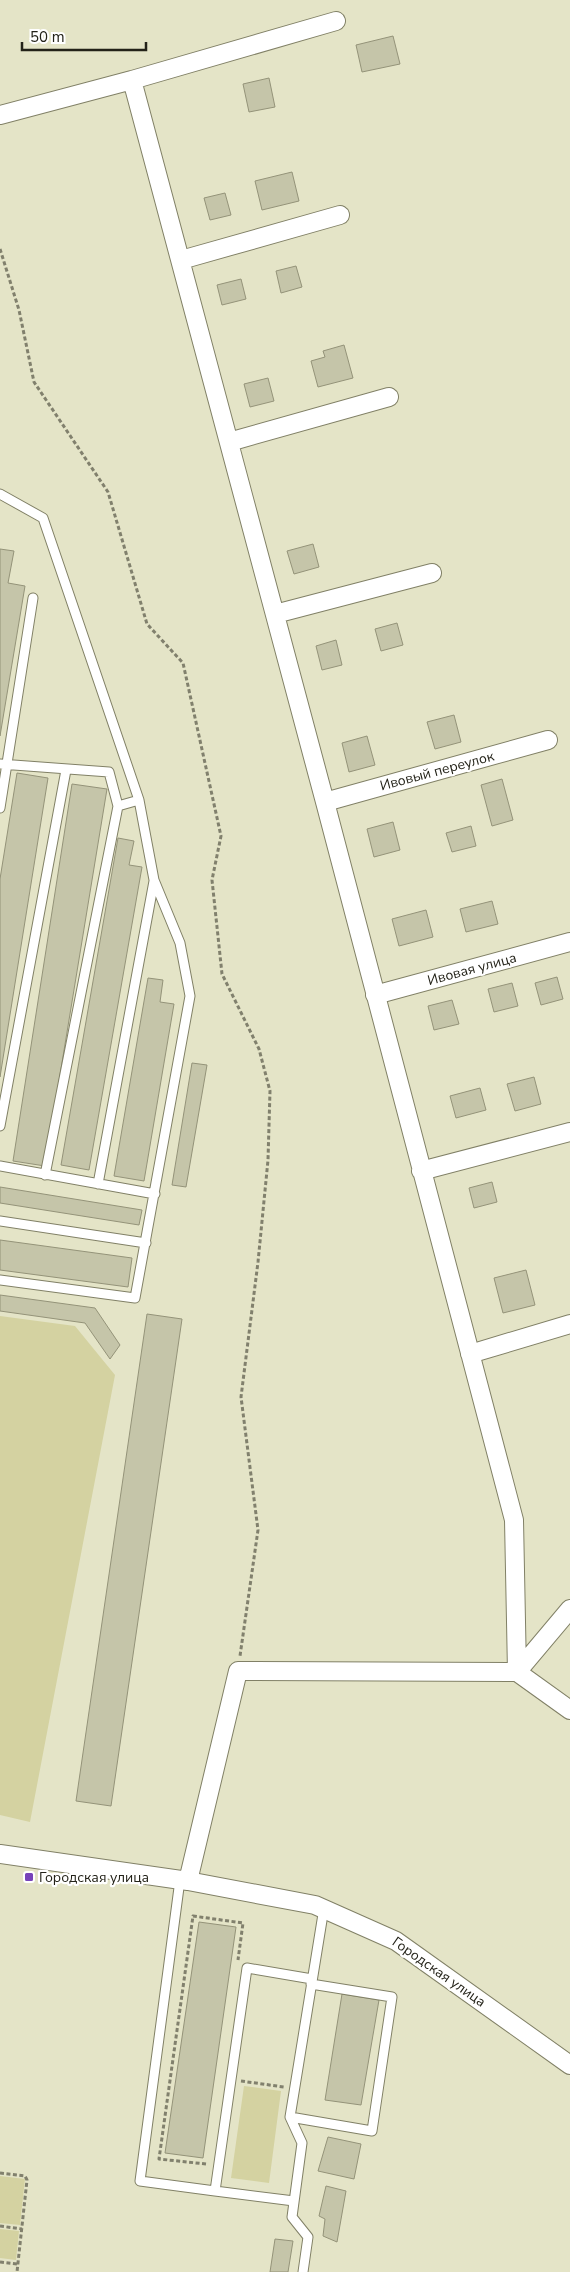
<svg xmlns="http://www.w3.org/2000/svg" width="570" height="2272" font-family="'Nunito Sans',sans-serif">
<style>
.green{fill:#d4d2a1}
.building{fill:#c5c5a9;stroke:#949379}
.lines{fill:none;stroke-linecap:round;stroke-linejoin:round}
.lane-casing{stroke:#818066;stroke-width:11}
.street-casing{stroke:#818066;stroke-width:20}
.path{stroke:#81806d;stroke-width:3;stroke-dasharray:4 2.5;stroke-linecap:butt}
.lane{stroke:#fff;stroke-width:9}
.street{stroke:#fff;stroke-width:18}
.poi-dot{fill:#7743ba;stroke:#fff;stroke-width:2}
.labels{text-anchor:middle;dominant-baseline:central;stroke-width:4.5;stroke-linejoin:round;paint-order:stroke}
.street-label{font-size:14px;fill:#232218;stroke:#fff}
.poi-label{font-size:14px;fill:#232218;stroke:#fff;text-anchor:start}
</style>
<rect width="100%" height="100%" fill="#e4e4c7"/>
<!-- green -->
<path class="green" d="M 0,1316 L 75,1326 L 115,1375 L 30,1822 L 0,1815 Z
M 244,2086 L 281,2091 L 269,2183 L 231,2178 Z
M 0,2176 L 25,2179 L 20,2225 L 0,2223 Z
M 0,2229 L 19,2231 L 16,2260 L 0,2258 Z"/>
<!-- building -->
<path class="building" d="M 393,36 L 400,64 L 362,72 L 356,45 Z
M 269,78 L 275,107 L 249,112 L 243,84 Z
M 292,172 L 299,201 L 262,210 L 255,181 Z
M 225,193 L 231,215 L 210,220 L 204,198 Z
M 296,266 L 302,287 L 281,293 L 276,271 Z
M 241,279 L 246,299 L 222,305 L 217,285 Z
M 344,345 L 353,378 L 318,387 L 311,361 L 325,357 L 323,351 Z
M 268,378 L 274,401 L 250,407 L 244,384 Z
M 313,544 L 319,567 L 294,574 L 287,551 Z
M 0,549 L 14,551 L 8,583 L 25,586 L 0,736 Z
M 397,623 L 403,645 L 381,651 L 375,629 Z
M 336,640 L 342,665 L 322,670 L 316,646 Z
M 454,715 L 461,742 L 435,749 L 427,722 Z
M 367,736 L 375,765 L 349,772 L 342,743 Z
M 17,773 L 48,778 L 0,1077 L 0,879 Z
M 502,779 L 513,820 L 492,826 L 481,785 Z
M 72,784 L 107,789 L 45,1166 L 13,1161 Z
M 393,822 L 400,850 L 374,857 L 367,829 Z
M 471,826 L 476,846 L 452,852 L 446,833 Z
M 118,838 L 134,841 L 129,865 L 142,867 L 89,1170 L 61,1165 Z
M 492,901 L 498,924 L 466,932 L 460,909 Z
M 426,910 L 433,937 L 399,946 L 392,919 Z
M 557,977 L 563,999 L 541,1005 L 535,983 Z
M 148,978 L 163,980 L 160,1002 L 174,1004 L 144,1181 L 114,1176 Z
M 512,983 L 518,1006 L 494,1012 L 488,989 Z
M 452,1000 L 459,1024 L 434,1030 L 428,1006 Z
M 192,1063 L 207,1065 L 186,1187 L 172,1185 Z
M 534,1077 L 541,1104 L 515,1111 L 507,1084 Z
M 480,1088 L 486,1110 L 456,1118 L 450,1096 Z
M 492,1182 L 497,1202 L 474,1208 L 469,1188 Z
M 0,1187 L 142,1210 L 139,1225 L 0,1203 Z
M 0,1240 L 132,1258 L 128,1287 L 0,1270 Z
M 526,1270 L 535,1305 L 503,1313 L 494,1278 Z
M 0,1295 L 95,1308 L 120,1345 L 110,1359 L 85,1323 L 0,1311 Z
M 147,1314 L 182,1319 L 111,1806 L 76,1801 Z
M 199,1922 L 236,1927 L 203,2158 L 165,2153 Z
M 342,1994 L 379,2000 L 361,2105 L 325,2100 Z
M 328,2137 L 361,2144 L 354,2179 L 318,2171 Z
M 326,2186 L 346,2191 L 337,2242 L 323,2236 L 325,2219 L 319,2216 Z
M 275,2239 L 293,2241 L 288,2272 L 270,2272 Z"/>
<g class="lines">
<defs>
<path id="lane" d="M 0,494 L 43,518 L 139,800 L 154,880 L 180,943 L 190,996 L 135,1298 L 0,1280
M 0,764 L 109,772 L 118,806
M 0,808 L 33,598
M 0,1126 L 66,770
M 0,1166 L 155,1194
M 45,1175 L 118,806 L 139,800
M 98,1184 L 154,881
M 0,1221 L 146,1243
M 180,1880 L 140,2181 L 215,2191 L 247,1968 L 312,1979
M 290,2117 L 372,2131 L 392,1997 L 311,1984
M 215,2191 L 294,2201
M 303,2272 L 308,2237 L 292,2217 L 302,2143 L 290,2117 L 324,1908"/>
<path id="street" d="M 132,80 L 336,21
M 0,115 L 132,80 L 325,802 L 514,1520 L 517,1672
M 181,260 L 340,215
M 229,442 L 389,397
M 275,614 L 432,573
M 325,802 L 548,740
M 375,995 L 570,942
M 421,1171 L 570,1132
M 470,1354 L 570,1324
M 517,1672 L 570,1609
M 517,1672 L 570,1710
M 0,1854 L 188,1881 L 315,1905 L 396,1941 L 570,2065
M 188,1881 L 238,1671 L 517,1672"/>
</defs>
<!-- lane casing -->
<use href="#lane" class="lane-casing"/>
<!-- street casing -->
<use href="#street" class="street-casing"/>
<!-- path -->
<path class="path" d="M 0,249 L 19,310 L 34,382 L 108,492 L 147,624 L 183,663 L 221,836 L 212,880 L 222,974 L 259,1049 L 270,1091 L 268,1160 L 258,1262 L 241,1397 L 258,1530 L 240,1656
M 241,2081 L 284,2087
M 206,2164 L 159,2159 L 193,1916 L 243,1923 L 238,1960
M 0,2173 L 25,2176 L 27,2180 L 17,2272
M 0,2226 L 22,2229
M 0,2262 L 17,2264"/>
<!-- lane -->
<use href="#lane" class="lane"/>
<!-- street -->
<use href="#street" class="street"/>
</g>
<!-- markers -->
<rect class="poi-dot" x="24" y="1872" width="10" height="10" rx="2.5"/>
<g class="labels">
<!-- street labels -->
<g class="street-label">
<text transform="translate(437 771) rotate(-15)">Ивовый переулок</text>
<text transform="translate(472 969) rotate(-15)">Ивовая улица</text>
<text transform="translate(439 1972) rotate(35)">Городская улица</text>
</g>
<!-- poi labels -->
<g class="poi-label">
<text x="39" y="1877">Городская улица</text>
</g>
</g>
<!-- scale -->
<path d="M22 42v8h124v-8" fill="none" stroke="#232218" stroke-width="2.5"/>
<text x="30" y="42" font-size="15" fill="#232218" stroke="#ffffff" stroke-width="4" paint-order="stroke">50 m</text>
</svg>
